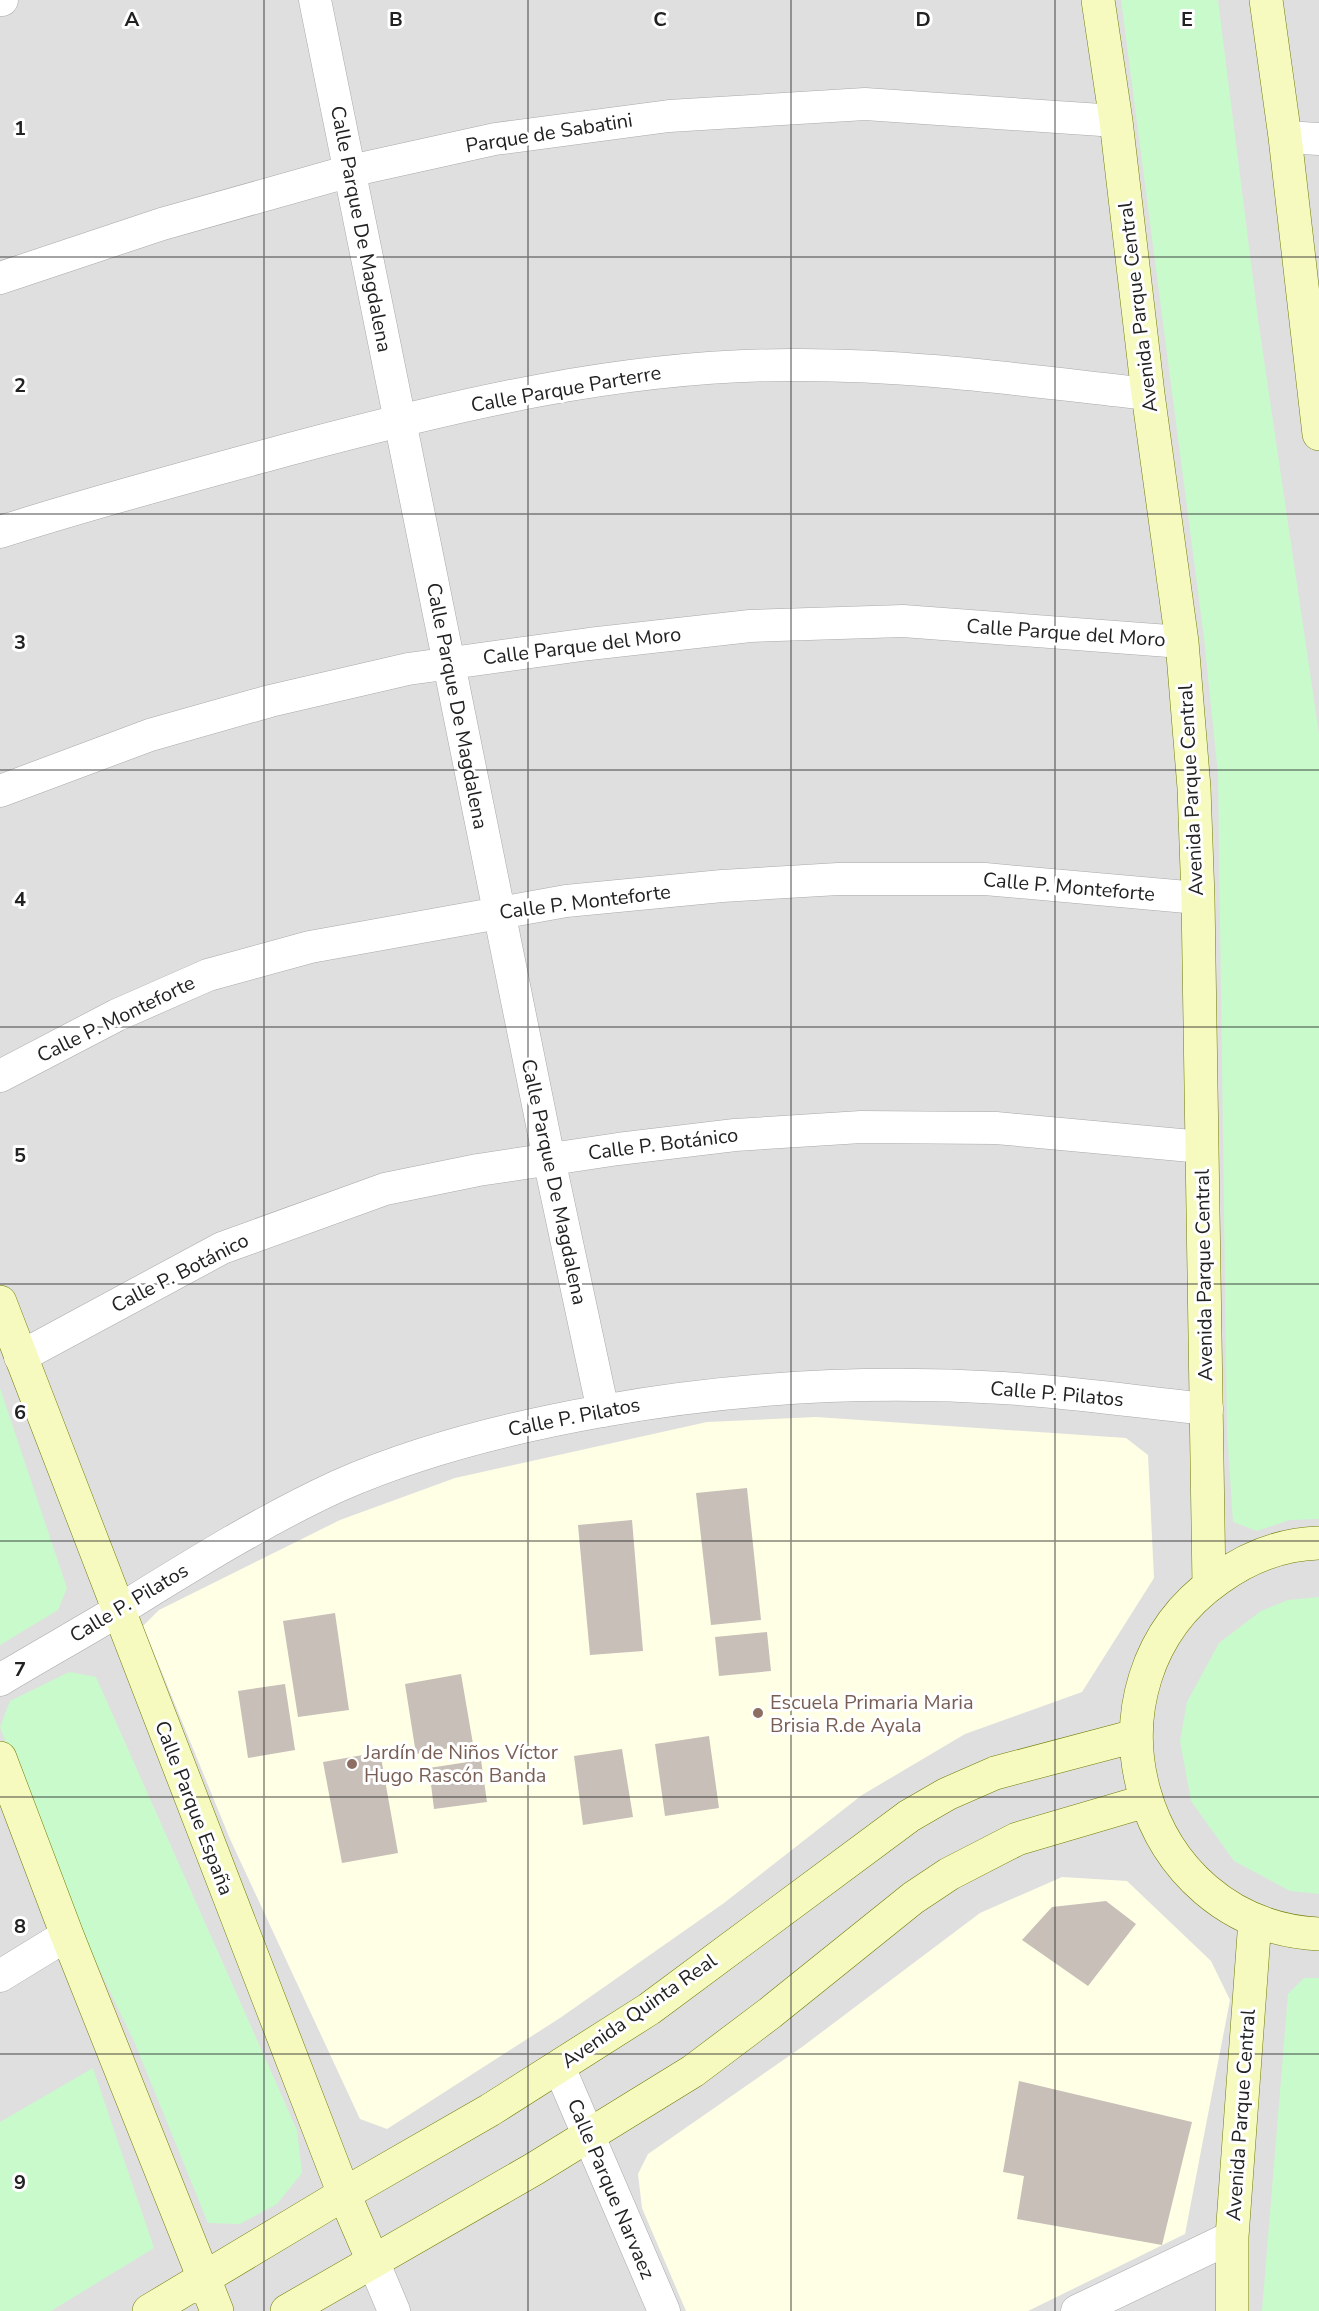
<svg xmlns="http://www.w3.org/2000/svg" width="1319" height="2311" font-family="'Nunito Sans',sans-serif">
<style>
.residential{fill:#e0dfdf}
.education{fill:#ffffe5}
.park{fill:#c8facc}
.building{fill:#c7bfb8}
.lines{fill:none;stroke-linecap:round;stroke-linejoin:round}
.street-casing{stroke:#a9a9a9;stroke-width:33}
.secondary-casing{stroke:#707d05;stroke-width:34}
.street{stroke:#fff;stroke-width:32}
.secondary{stroke:#f7fabf;stroke-width:33}
.grid{fill:none;stroke:#222;stroke-width:1.5;stroke-opacity:0.55}
.education-dot{fill:#8d6e63;stroke:#fff;stroke-width:2}
.labels{text-anchor:middle;dominant-baseline:central;stroke-width:6;stroke-linejoin:round;paint-order:stroke}
.street-label{font-size:20px;fill:#222;stroke:#fff}
.education-label{font-size:20px;fill:#785e54;stroke:#fff;text-anchor:start}
.grid-label{font-size:20px;text-anchor:middle;font-weight:bold;fill:#222;stroke:#fff;stroke-width:6;stroke-linejoin:round;paint-order:stroke}
</style>
<rect width="100%" height="100%" fill="#f2efe9"/>
<!-- residential -->
<path class="residential" d="M 0,0 L 1319,0 L 1319,2311 L 0,2311 Z"/>
<!-- education -->
<path class="education" d="M 816,1417 L 1126,1438 L 1148,1455 L 1154,1578 L 1082,1692 L 965,1734 L 862,1795 L 724,1903 L 560,2018 L 387,2129 L 360,2119 L 230,1839 L 143,1626 L 159,1610 L 340,1520 L 455,1478 L 707,1422 Z
M 1062,1877 L 1127,1881 L 1211,1961 L 1230,2000 L 1185,2234 L 1028,2311 L 686,2311 L 642,2208 L 638,2174 L 648,2154 L 802,2047 L 980,1913 Z"/>
<!-- park -->
<path class="park" d="M 1121,0 L 1218,0 L 1258,319 L 1319,734 L 1319,1519 L 1290,1520 L 1257,1531 L 1233,1522 L 1227,1431 L 1218,774 L 1204,638 Z
M 0,1388 L 67,1588 L 58,1610 L 0,1645 Z
M 1319,1597 L 1319,1894 L 1290,1891 L 1234,1861 L 1191,1801 L 1180,1741 L 1187,1702 L 1219,1643 L 1261,1611 L 1288,1600 Z
M 69,1672 L 96,1677 L 297,2130 L 302,2173 L 277,2204 L 240,2224 L 208,2223 L 136,2046 L 96,1962 L 27,1801 L 0,1727 L 10,1701 Z
M 1304,1978 L 1319,1978 L 1319,2311 L 1262,2311 L 1288,1994 Z
M 93,2068 L 154,2248 L 51,2311 L 0,2311 L 0,2122 Z"/>
<!-- building -->
<path class="building" d="M 747,1488 L 761,1620 L 711,1625 L 696,1493 Z
M 632,1520 L 643,1651 L 590,1655 L 578,1525 Z
M 335,1613 L 349,1710 L 298,1717 L 283,1621 Z
M 767,1632 L 771,1671 L 719,1676 L 715,1637 Z
M 461,1674 L 473,1744 L 416,1754 L 405,1684 Z
M 285,1684 L 295,1750 L 248,1758 L 238,1691 Z
M 709,1736 L 719,1808 L 665,1816 L 655,1744 Z
M 622,1749 L 633,1817 L 583,1825 L 574,1756 Z
M 380,1752 L 398,1853 L 342,1863 L 323,1762 Z
M 481,1760 L 487,1802 L 434,1809 L 429,1768 Z
M 1106,1901 L 1136,1924 L 1088,1986 L 1022,1940 L 1052,1907 Z
M 1019,2081 L 1192,2122 L 1162,2245 L 1017,2219 L 1024,2176 L 1003,2172 Z"/>
<g class="lines">
<defs>
<path id="street" d="M 0,0 L 2,0
M 315,0 L 549,1159 L 603,1411
M 1285,137 L 1319,139
M 0,278 L 162,224 L 350,171 L 495,139 L 669,116 L 865,104 L 1116,121
M 0,532 C 97,501 195,475 294,448 C 456,405 622,365 791,365 C 910,364 1029,381 1148,394
M 0,791 L 150,735 L 270,701 L 408,669 L 589,644 L 750,626 L 903,621 L 1182,642
M 0,1076 L 117,1015 L 208,975 L 310,947 L 566,901 L 722,886 L 838,879 L 985,879 L 1198,898
M 20,1357 L 222,1248 L 385,1189 L 478,1170 L 618,1149 L 735,1135 L 861,1127 L 996,1128 L 1202,1147
M 0,1680 C 40,1656 81,1633 121,1609 C 192,1565 262,1521 338,1486 C 422,1449 512,1427 602,1411 C 735,1387 868,1380 1003,1388 C 1071,1392 1139,1402 1207,1409
M 0,1976 L 67,1935
M 559,2067 L 664,2311
M 373,2261 L 394,2311
M 1077,2311 L 1232,2237"/>
<path id="secondary" d="M 1098,0 L 1116,121 L 1148,394 L 1182,642 L 1194,788 L 1198,898 L 1209,1585
M 1266,0 L 1285,137 L 1319,434
M 0,1302 L 344,2194 L 373,2261
M 1319,1543 C 1282,1544 1247,1558 1218,1579 C 1069,1684 1137,1925 1319,1934
M 0,1758 L 67,1935 L 217,2311
M 149,2311 L 344,2194 L 490,2110 L 649,2009 L 909,1816 L 947,1794 L 995,1773 L 1135,1736
M 287,2311 L 534,2169 L 693,2071 L 770,2013 L 913,1898 L 949,1874 L 1017,1839 L 1146,1801
M 1232,2311 L 1232,2237 L 1255,1920"/>
</defs>
<!-- street casing -->
<use href="#street" class="street-casing"/>
<!-- secondary casing -->
<use href="#secondary" class="secondary-casing"/>
<!-- street -->
<use href="#street" class="street"/>
<!-- secondary -->
<use href="#secondary" class="secondary"/>
</g>
<!-- grid -->
<path class="grid" d="M 264,0 L 264,2311M 528,0 L 528,2311M 791,0 L 791,2311M 1055,0 L 1055,2311M 0,257 L 1319,257M 0,514 L 1319,514M 0,770 L 1319,770M 0,1027 L 1319,1027M 0,1284 L 1319,1284M 0,1541 L 1319,1541M 0,1797 L 1319,1797M 0,2054 L 1319,2054"/>
<!-- markers -->
<g class="education-dot">
<circle cx="758" cy="1713" r="6"/>
<circle cx="352" cy="1764" r="6"/>
</g>
<g class="labels">
<!-- street labels -->
<g class="street-label">
<text transform="translate(549 133) rotate(-9)">Parque de Sabatini</text>
<text transform="translate(361 229) rotate(79)">Calle Parque De Magdalena</text>
<text transform="translate(1138 307) rotate(-97)">Avenida Parque Central</text>
<text transform="translate(566 389) rotate(-10)">Calle Parque Parterre</text>
<text transform="translate(1066 633) rotate(4)">Calle Parque del Moro</text>
<text transform="translate(582 646) rotate(-7)">Calle Parque del Moro</text>
<text transform="translate(457 706) rotate(79)">Calle Parque De Magdalena</text>
<text transform="translate(1191 790) rotate(-93)">Avenida Parque Central</text>
<text transform="translate(1069 887) rotate(5)">Calle P. Monteforte</text>
<text transform="translate(585 902) rotate(-7)">Calle P. Monteforte</text>
<text transform="translate(116 1019) rotate(-26)">Calle P. Monteforte</text>
<text transform="translate(663 1144) rotate(-7)">Calle P. Botánico</text>
<text transform="translate(554 1182) rotate(78)">Calle Parque De Magdalena</text>
<text transform="translate(180 1273) rotate(-27)">Calle P. Botánico</text>
<text transform="translate(1204 1275) rotate(-91)">Avenida Parque Central</text>
<text transform="translate(1057 1394) rotate(5)">Calle P. Pilatos</text>
<text transform="translate(574 1417) rotate(-11)">Calle P. Pilatos</text>
<text transform="translate(129 1603) rotate(-31)">Calle P. Pilatos</text>
<text transform="translate(194 1808) rotate(69)">Calle Parque España</text>
<text transform="translate(639 2011) rotate(-35)">Avenida Quinta Real</text>
<text transform="translate(1241 2115) rotate(-86)">Avenida Parque Central</text>
<text transform="translate(611 2189) rotate(67)">Calle Parque Narvaez</text>
</g>
<!-- education labels -->
<g class="education-label">
<text x="770" y="1702">Escuela Primaria Maria<tspan x="770" dy="23">Brisia R.de Ayala</tspan></text>
<text x="364" y="1752">Jardín de Niños Víctor<tspan x="364" dy="23">Hugo Rascón Banda</tspan></text>
</g>
</g>
<g class="grid-label">
<text x="132" y="26">A</text>
<text x="396" y="26">B</text>
<text x="660" y="26">C</text>
<text x="923" y="26">D</text>
<text x="1187" y="26">E</text>
<text x="20" y="135">1</text>
<text x="20" y="392">2</text>
<text x="20" y="649">3</text>
<text x="20" y="906">4</text>
<text x="20" y="1162">5</text>
<text x="20" y="1419">6</text>
<text x="20" y="1676">7</text>
<text x="20" y="1933">8</text>
<text x="20" y="2189">9</text>
</g>
</svg>
